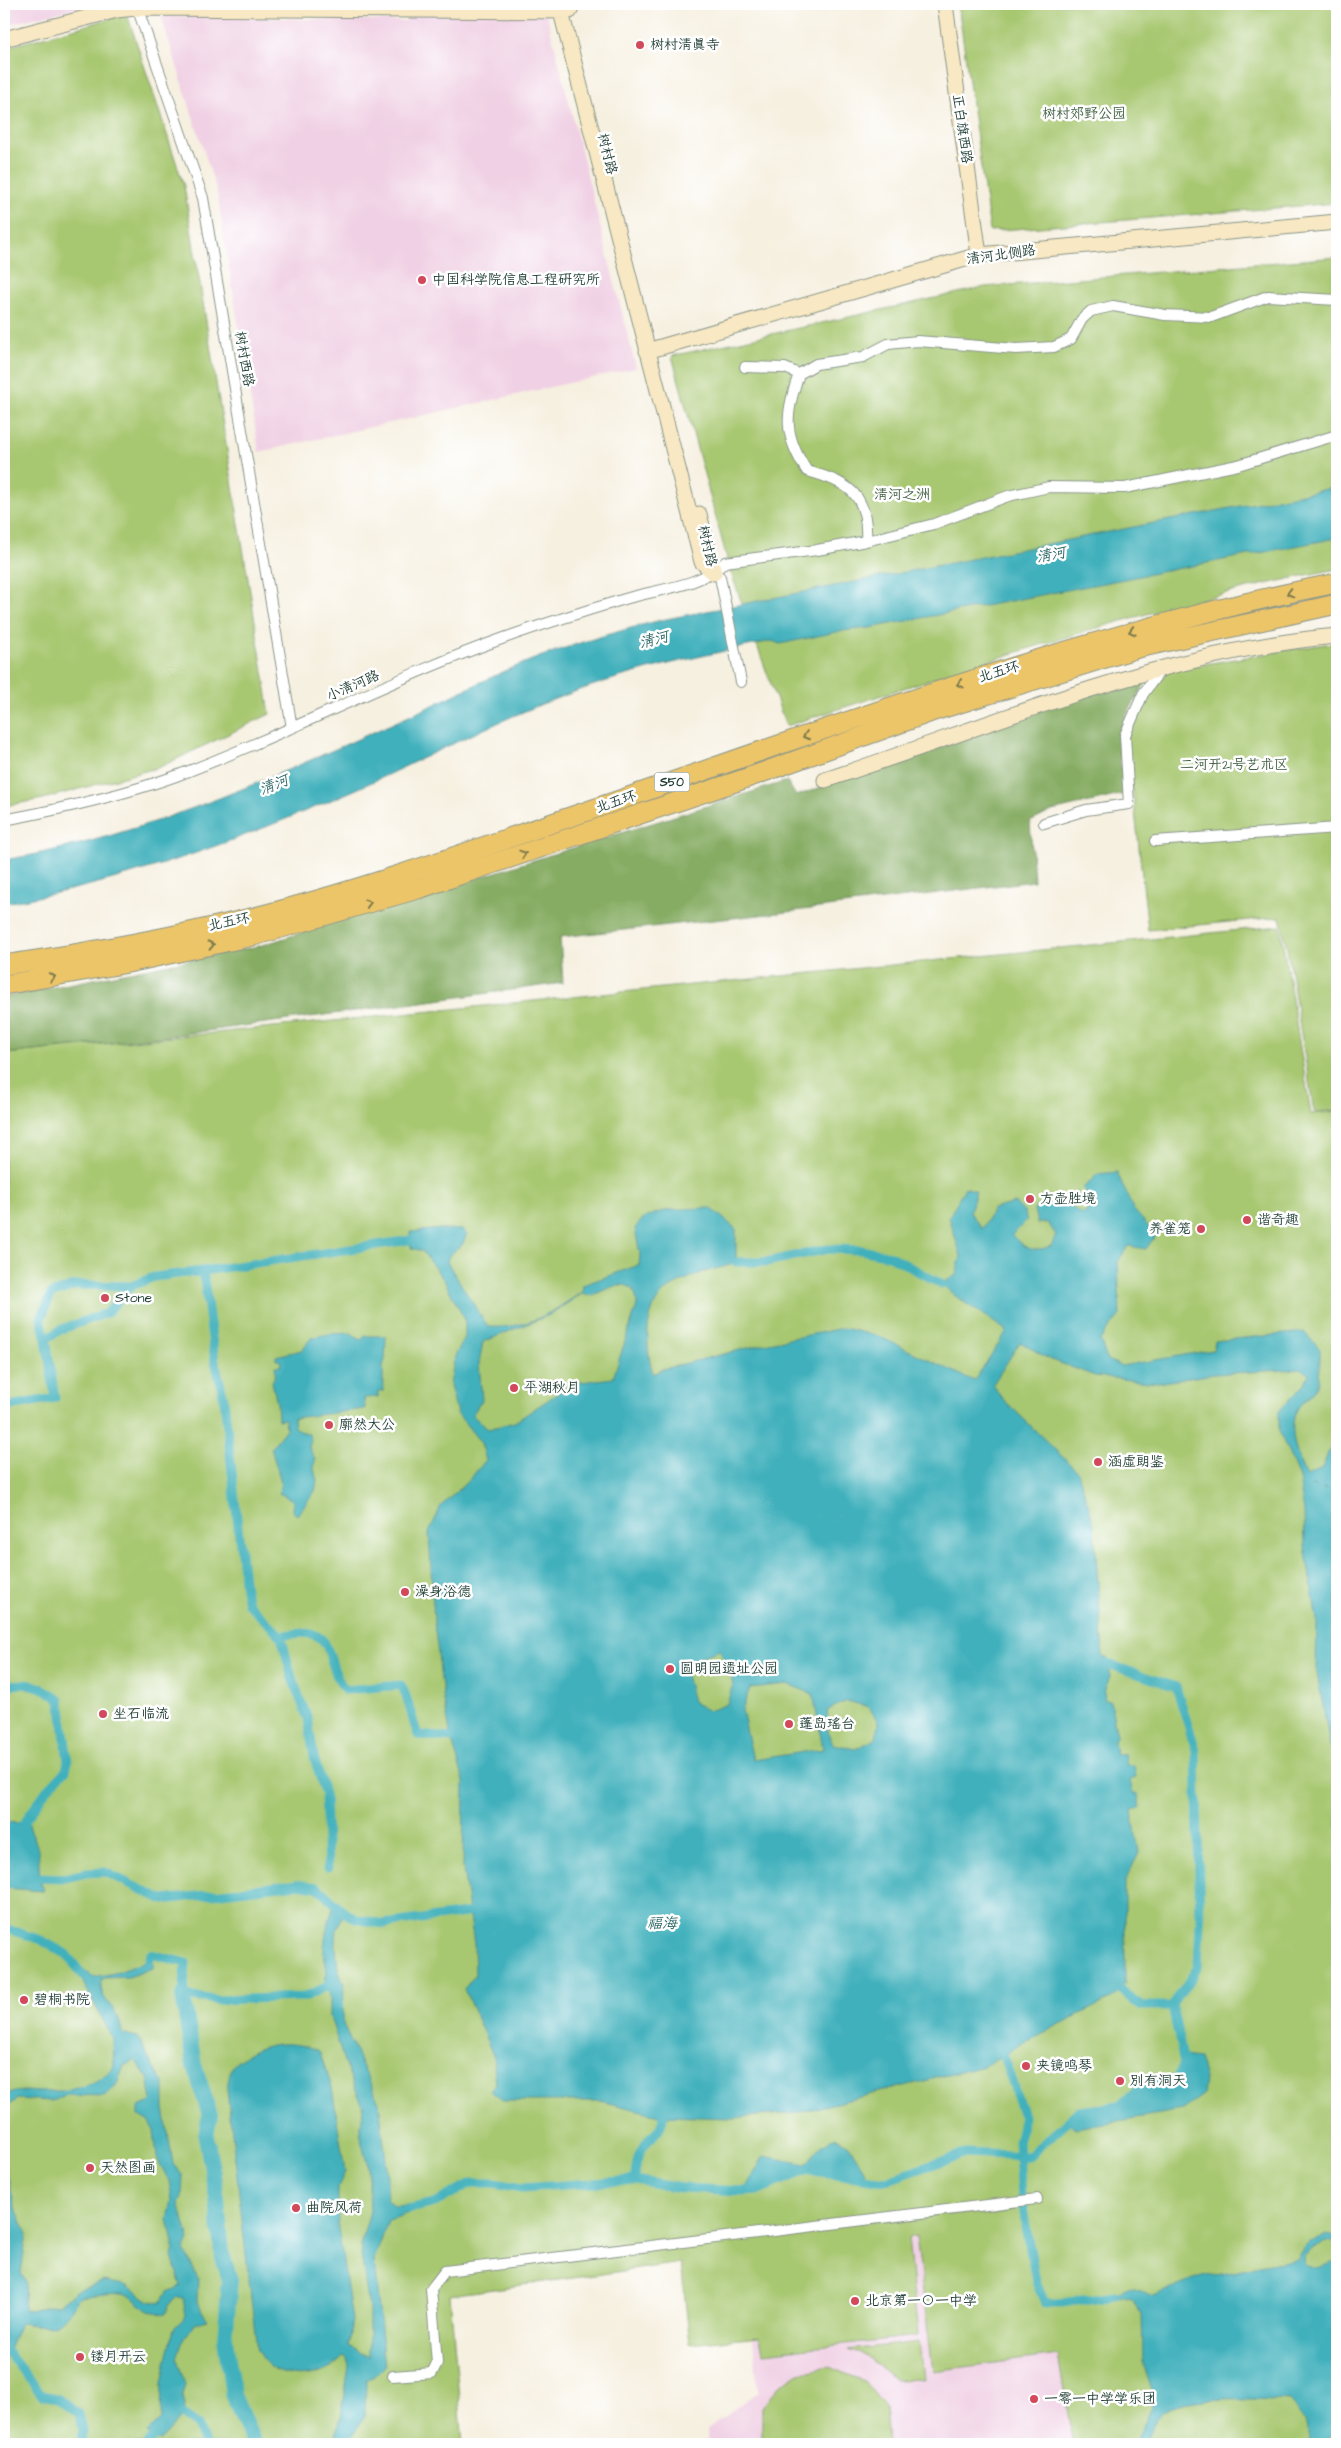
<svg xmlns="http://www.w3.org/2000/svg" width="1341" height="2448" font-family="'Architects Daughter','LXGW WenKai TC',sans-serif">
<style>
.built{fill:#f0d0e4}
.green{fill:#a7c76f;stroke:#638252}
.forest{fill:#85ac62;stroke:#52744b}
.water{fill:#41b0bc;stroke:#307678;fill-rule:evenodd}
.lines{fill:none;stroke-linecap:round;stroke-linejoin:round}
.canal{stroke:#41b0bc;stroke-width:9}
.river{stroke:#41b0bc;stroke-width:16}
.ferry{stroke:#2b6564;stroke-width:1;stroke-dasharray:6 5;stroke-linecap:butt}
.street-casing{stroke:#8a968a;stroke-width:12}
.secondary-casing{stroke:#8a968a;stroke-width:17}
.highway-casing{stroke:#8a968a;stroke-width:21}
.street{stroke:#fff;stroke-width:10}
.secondary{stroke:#f8e8c3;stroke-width:15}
.highway{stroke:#edc569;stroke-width:19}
.oneway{stroke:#7c7a4c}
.poi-dot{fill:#d1495b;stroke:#fff;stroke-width:2}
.labels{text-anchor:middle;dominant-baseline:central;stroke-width:5;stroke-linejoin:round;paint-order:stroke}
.shield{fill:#fff;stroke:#627771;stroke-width:1}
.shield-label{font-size:12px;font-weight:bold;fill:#1f3d34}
.poi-label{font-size:14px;fill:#1f3d34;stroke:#fff;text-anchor:start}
.park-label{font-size:14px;fill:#416043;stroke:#fff}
.street-label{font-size:14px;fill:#1f3d34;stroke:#fff}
.water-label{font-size:15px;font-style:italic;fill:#2b6564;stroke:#fff}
</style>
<rect width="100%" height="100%" fill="#fff"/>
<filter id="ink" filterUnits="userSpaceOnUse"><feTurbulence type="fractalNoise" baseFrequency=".02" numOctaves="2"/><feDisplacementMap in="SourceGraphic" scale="10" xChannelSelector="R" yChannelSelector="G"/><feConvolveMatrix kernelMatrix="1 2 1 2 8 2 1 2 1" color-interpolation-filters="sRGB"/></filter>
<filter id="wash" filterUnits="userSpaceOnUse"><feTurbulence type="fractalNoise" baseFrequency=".0096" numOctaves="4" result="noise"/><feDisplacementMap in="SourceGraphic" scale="20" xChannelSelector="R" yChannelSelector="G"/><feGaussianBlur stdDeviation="1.12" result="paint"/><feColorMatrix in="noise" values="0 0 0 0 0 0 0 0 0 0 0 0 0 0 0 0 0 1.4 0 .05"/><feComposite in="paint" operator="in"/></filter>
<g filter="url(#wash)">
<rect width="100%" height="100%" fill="#f6f0e0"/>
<!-- built -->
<path class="built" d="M 4,4 L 96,4 L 4,25 Z
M 408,4 L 544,4 L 636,368 L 259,452 L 217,192 L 161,16 L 407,21 Z
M 916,2236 L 1031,2358 L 1058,2355 L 1073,2444 L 707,2444 L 706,2430 L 758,2392 L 753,2338 L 690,2344 Z"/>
<!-- green -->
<path class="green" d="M 958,4 L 1337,4 L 1337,203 L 990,231 Z
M 127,14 L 184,186 L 270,714 L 160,767 L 43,799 L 4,806 L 4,48 Z
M 1337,257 L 1337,569 C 1149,605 968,668 786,726 L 730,570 L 672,356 L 985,287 Z
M 1337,642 L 1337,1110 L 1314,1112 L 1287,949 L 1280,917 L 1148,930 L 1127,738 L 1137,711 L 1169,670 Z
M 1280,926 L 1311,1114 L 1337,1111 L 1337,2444 L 1073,2444 L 1058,2355 L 933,2371 L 916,2236 L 908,2238 L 918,2336 L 763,2353 L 760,2337 L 690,2344 L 681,2263 L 450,2295 L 463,2444 L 4,2444 L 4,1054 Z
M 919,2342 L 923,2379 L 896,2380 L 866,2356 L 848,2350 Z
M 829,2367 L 864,2381 L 885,2407 L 888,2444 L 762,2444 L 762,2407 L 777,2388 L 799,2373 Z"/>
<!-- forest -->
<path class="forest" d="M 1149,677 L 1123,721 L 1118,739 L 1124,794 L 1052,811 L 1030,822 L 1034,881 L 787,912 L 560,937 L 563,983 L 169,1036 L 4,1054 L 4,997 L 259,946 L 787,781 L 796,796 L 1049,707 Z"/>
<!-- water -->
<path class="water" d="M 1337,487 L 1337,538 L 870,628 L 842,631 L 780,644 L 772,641 C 705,655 638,669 574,692 C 489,722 410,767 327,802 C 223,846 116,885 4,903 L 4,860 C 150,836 284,772 418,712 C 463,691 509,667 556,651 C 590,639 626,629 661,620 Z
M 1117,1172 L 1133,1209 L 1156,1235 L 1146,1249 L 1128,1246 L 1118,1262 L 1120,1315 L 1100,1340 L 1107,1360 L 1121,1366 L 1213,1350 L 1215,1341 L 1304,1332 L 1320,1349 C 1320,1363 1321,1375 1316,1388 C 1313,1395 1305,1399 1300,1405 C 1285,1424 1297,1457 1306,1476 L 1322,1469 L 1328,1453 L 1337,1441 L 1337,1782 L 1316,1668 L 1317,1621 L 1305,1546 L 1304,1512 L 1299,1478 L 1279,1431 L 1279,1411 L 1304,1385 L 1309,1374 L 1301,1369 L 1214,1374 L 1157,1383 L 1095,1376 L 1049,1359 L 1020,1342 L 993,1384 L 1000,1396 L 1078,1472 L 1094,1524 L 1103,1657 L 1107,1658 L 1110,1677 L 1104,1691 L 1105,1700 L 1110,1701 L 1117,1735 L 1114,1740 L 1116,1755 L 1124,1754 L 1126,1765 L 1134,1765 L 1136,1778 L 1130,1780 L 1133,1794 L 1138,1794 L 1140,1808 L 1132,1810 L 1139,1853 L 1125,1881 L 1125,1983 L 1112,1998 L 1025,2042 L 984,2066 L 796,2113 L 733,2118 L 663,2116 L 600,2101 L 504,2101 L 490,2091 L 496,2084 L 493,2055 L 464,1989 L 475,1975 L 474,1944 L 463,1869 L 464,1781 L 451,1738 L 443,1695 L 434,1622 L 429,1533 L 441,1506 L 469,1480 L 486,1460 L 481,1443 L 457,1413 L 450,1385 L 455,1356 L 465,1337 L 465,1320 L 444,1280 L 422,1251 L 411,1248 L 410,1232 L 442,1229 L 463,1230 L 467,1234 L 462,1245 L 449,1255 L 447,1262 L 488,1327 C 528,1329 551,1313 582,1292 L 583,1285 L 639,1265 L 640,1254 L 635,1229 C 645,1206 691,1209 711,1208 L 736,1229 L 736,1262 C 726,1268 715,1268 704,1272 C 695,1275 668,1287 663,1293 C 643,1314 646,1349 653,1374 L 663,1369 L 764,1344 L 843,1328 L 878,1336 L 974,1381 L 1007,1331 L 958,1298 L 941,1284 L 956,1275 L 961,1256 L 949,1217 L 965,1187 L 976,1191 L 970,1212 L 982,1229 L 993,1209 L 1015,1203 L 1024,1212 L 1027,1220 L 1012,1235 C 1025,1249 1032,1253 1051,1246 L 1056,1235 L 1048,1223 L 1037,1223 L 1034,1210 L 1045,1200 L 1066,1198 L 1077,1190 L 1072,1208 L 1083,1215 L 1091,1206 L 1083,1188 L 1098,1174 ZM 617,1285 C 632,1284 636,1290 637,1305 L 613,1378 L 573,1383 L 515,1422 L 488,1429 L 472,1415 L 482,1400 L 479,1363 L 483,1342 L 549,1315 L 583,1293 L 590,1296 ZM 720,1650 L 733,1684 L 727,1704 L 709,1711 L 693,1702 L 683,1663 ZM 787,1684 L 813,1694 L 823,1749 L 753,1760 L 742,1710 L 750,1688 ZM 847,1701 L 869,1707 L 878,1722 L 876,1739 L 855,1749 L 833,1744 L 826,1728 L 828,1710 Z
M 351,1333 L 361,1340 L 365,1336 L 386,1336 L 385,1360 L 383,1366 L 383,1391 L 378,1392 L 378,1397 L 364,1398 L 365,1409 L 293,1418 L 294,1427 L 302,1432 L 308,1433 L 311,1439 L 309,1448 L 315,1459 L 314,1469 L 317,1481 L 315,1491 L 297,1515 L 292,1511 L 293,1500 L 279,1493 L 281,1482 L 271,1448 L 286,1429 L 285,1419 L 278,1420 L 277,1403 L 272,1382 L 276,1373 L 275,1366 L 281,1366 L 280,1360 L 276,1360 L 276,1356 L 302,1350 L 311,1338 L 328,1334 Z
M 4,1822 L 29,1824 C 30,1831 33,1836 36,1843 C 41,1854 37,1874 43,1891 L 4,1888 Z
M 335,1902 L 344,1912 L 335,1935 L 338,1970 L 344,1983 L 343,2024 L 379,2102 L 387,2169 L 387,2199 L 394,2206 L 408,2205 L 408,2213 L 388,2221 L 374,2261 L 385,2366 L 376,2375 L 366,2380 L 365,2415 L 348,2444 L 334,2444 L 342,2412 L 349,2365 L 346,2357 L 344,2356 C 327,2377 287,2384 266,2363 C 262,2360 260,2354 257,2350 L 227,2090 C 228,2083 229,2073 232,2067 C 234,2063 238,2061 241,2059 C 263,2041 294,2040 319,2051 L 332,2087 L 345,2172 L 338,2187 L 338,2228 L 352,2320 L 348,2346 L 369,2357 L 369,2309 L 360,2246 L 370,2211 L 368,2167 L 360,2136 L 363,2106 L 344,2062 L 330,2016 L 330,1997 L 325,1980 C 330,1969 323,1961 324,1949 C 325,1932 330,1918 335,1902 Z
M 149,1960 L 155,1967 L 129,1977 L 103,1978 C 96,1995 111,2003 118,2017 C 121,2024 120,2029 125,2035 L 138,2037 L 154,2069 L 164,2081 L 164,2108 L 173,2164 L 183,2176 L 182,2197 L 179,2203 L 189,2240 L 184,2250 L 198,2278 L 197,2301 L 207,2320 L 195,2323 L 184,2337 L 177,2359 L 185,2384 L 182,2396 L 185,2409 L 178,2421 L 160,2440 L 147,2433 L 161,2419 L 162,2383 L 174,2328 L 186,2316 L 183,2298 L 177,2297 L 170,2304 L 166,2313 C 143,2317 142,2300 126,2295 C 112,2291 94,2296 79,2297 C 58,2330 58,2328 20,2323 L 9,2350 L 4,2352 L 4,2163 L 15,2206 L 27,2234 L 21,2273 L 26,2282 L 24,2311 L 59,2304 L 78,2290 L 104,2281 L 128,2286 L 149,2301 L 161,2303 L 167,2292 L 181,2286 L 172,2257 L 174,2248 L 168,2219 L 172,2200 L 169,2181 L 157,2158 L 154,2131 L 149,2122 L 139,2116 L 139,2107 L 152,2101 L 148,2078 L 135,2060 L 124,2066 L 117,2084 L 106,2096 L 66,2095 L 52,2101 L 18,2099 L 4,2108 L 4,2097 C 18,2088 25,2092 42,2092 C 69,2091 96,2088 114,2066 L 113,2039 L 77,1971 L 83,1969 L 94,1977 L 119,1972 Z
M 1183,2056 L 1199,2058 L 1205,2078 L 1203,2096 L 1183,2110 L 1075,2128 L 1068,2121 L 1079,2111 L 1119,2106 L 1143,2084 L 1175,2082 L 1184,2063 Z
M 835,2137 L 849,2145 L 866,2174 L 865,2178 L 807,2170 L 759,2190 L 744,2191 L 764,2156 L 806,2164 L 821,2146 Z
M 1326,2235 L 1337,2237 L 1337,2244 C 1322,2236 1315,2247 1304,2255 L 1303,2261 C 1313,2274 1325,2262 1337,2261 L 1337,2429 L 1324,2444 L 1310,2444 L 1305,2419 L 1289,2401 C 1260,2399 1187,2394 1163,2411 C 1155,2417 1149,2435 1144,2444 L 1135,2444 L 1155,2400 L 1143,2363 L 1142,2313 L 1131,2299 L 1115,2295 C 1127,2283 1139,2290 1153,2296 L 1201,2277 L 1297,2259 C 1303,2245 1311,2238 1326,2235 Z"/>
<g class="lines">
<!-- canal -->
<path class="canal" d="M 736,1262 L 766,1262 L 828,1249 L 861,1250 L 890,1256 L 941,1284
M 46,1339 L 41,1319 L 51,1294 L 77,1285 L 131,1286
M 4,1407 L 55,1398 L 46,1339 L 62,1329 L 107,1313 L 131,1286 L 154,1277 L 203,1271
M 281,1636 C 342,1623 320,1658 345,1690 L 401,1685 C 410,1701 411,1718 418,1735 L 451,1738
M 4,1685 C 28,1683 40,1683 60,1700 L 68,1762 L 66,1770 L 46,1791 L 23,1824
M 328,1867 L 325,1794 L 314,1757 L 308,1719 L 292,1678 L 281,1636 L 248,1604 L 245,1590 L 224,1399 L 215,1361 L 203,1271 L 410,1240
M 38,1877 L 65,1878 L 86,1873 L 105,1872 L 163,1900 L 297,1884 L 317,1887 L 344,1912 L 356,1919 L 384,1924 L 481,1911
M 4,1928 L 41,1940 L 66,1954 L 86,1979
M 149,1960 L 151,1954 L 186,1963 L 183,1996 L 219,2000 L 305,1997 L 334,1983
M 1120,1990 L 1142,2006 L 1172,2006
M 1003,2056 L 1024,2116 L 1018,2142 L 1023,2209 L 1036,2282 L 1045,2303 L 1062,2303 L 1115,2295
M 635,2180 C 635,2169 636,2159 642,2149 C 649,2137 663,2131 663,2116
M 408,2209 L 435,2203 L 471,2183 L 494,2183 L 522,2188 L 635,2180 L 681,2188 L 744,2191 L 759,2190 L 807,2170 L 885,2181 L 966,2153 L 1029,2156 L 1079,2111 L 1119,2106 L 1143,2084 L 1175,2082 L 1184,2063 L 1172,2006 L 1198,1967 L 1200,1922 L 1196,1750 L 1176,1687 L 1108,1664
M 4,2348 L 42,2395 L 57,2398 L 79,2414 L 83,2430 L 80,2444
M 182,2414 L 198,2425 L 205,2444
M 148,2444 L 162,2427"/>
<!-- river -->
<path class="river" d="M 183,1996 L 194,2065 L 210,2115 L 206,2136 L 217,2198 L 222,2254 L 230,2280 L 225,2339 L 233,2395 L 254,2444"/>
<!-- ferry -->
<path class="ferry" d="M 1311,1486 L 1337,1491"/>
</g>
</g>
<g filter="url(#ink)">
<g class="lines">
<defs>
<path id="street" d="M 136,4 L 203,198 L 292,728
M 745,367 L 785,368 L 799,374 C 785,414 783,435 807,471 C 848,482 869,494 866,541
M 799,374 L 816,364 L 863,357 L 888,344 L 918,341 L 1016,349 L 1054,347 L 1071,339 L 1082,319 L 1091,311 L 1113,306 L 1165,315 L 1211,317 L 1268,296 L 1337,300
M 714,573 L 720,577 L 741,682
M 4,820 C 62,809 120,796 176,776 C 288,734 394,677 507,637 C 546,623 585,611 625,599 C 657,589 700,587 725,562 L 817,550 L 866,541 L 934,524 L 1008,496 L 1049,487 L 1125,488 L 1238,465 L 1337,435
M 1044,823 L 1086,810 L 1129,804 L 1125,735 L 1143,694 L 1161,669
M 1155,841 L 1337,828
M 393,2376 L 432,2373 L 437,2363 L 431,2289 L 445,2271 L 1037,2199"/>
<path id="secondary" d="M 559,4 L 702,562 L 714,573
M 945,4 L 979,255
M 4,39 L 117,10 L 136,8 L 570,11
M 647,351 L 979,255 L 1337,222
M 699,514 L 714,573
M 825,780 C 993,725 1159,652 1337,636"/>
<path id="highway" d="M 4,965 C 86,953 170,938 251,918 C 359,891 465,853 570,817 C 823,731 1074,635 1337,583
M 4,985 L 128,963 L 253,936 L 418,889 L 747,778 L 931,712 L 1138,648 L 1337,604"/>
</defs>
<!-- street casing -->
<use href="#street" class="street-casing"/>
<!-- secondary casing -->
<use href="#secondary" class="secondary-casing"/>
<!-- highway casing -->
<use href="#highway" class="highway-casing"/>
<!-- street -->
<use href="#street" class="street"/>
<!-- secondary -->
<use href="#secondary" class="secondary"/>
<!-- highway -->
<use href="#highway" class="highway"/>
</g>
<!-- one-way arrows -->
<defs><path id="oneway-chevron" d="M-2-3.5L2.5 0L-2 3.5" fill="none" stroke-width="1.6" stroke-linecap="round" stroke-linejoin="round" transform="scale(1.25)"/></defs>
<g class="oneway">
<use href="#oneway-chevron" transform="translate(1290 593) rotate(166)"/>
<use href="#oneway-chevron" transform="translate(1132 631) rotate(164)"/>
<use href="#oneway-chevron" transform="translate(960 684) rotate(163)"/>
<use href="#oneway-chevron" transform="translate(806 736) rotate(161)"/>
<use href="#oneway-chevron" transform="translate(523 854) rotate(-19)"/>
<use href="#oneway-chevron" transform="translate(368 903) rotate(-16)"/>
<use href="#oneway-chevron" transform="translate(211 945) rotate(-12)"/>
<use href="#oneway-chevron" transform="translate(52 977) rotate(-10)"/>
</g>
</g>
<!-- markers -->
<g class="poi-dot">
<circle cx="640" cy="45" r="5"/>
<circle cx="422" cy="280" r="5"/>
<circle cx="1030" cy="1199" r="5"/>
<circle cx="1247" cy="1220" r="5"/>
<circle cx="1201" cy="1229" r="5"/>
<circle cx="105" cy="1298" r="5"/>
<circle cx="514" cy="1388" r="5"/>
<circle cx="329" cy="1425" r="5"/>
<circle cx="1098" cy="1462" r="5"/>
<circle cx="405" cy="1592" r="5"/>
<circle cx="670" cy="1669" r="5"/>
<circle cx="103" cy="1714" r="5"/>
<circle cx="789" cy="1724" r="5"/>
<circle cx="24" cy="2000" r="5"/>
<circle cx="1026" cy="2066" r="5"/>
<circle cx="1120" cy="2081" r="5"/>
<circle cx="90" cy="2168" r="5"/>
<circle cx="296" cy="2208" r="5"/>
<circle cx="855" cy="2301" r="5"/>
<circle cx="80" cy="2357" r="5"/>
<circle cx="1034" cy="2399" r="5"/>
</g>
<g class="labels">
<!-- shield labels -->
<rect class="shield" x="654.5" y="772.5" width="35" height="19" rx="4"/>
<g class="shield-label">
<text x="672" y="782">S50</text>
</g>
<!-- poi labels -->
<g class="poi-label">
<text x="650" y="45">树村清真寺</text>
<text x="432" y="280">中国科学院信息工程研究所</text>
<text x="1040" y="1199">方壶胜境</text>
<text x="1257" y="1220">谐奇趣</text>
<text x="1191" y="1229" text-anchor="end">养雀笼</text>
<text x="115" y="1298">Stone</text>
<text x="524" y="1388">平湖秋月</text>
<text x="339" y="1425">廓然大公</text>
<text x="1108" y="1462">涵虚朗鉴</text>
<text x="415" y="1592">澡身浴德</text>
<text x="680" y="1669">圆明园遗址公园</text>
<text x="113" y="1714">坐石临流</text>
<text x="799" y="1724">蓬岛瑶台</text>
<text x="34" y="2000">碧桐书院</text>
<text x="1036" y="2066">夹镜鸣琴</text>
<text x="1130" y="2081">别有洞天</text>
<text x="100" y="2168">天然图画</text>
<text x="306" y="2208">曲院风荷</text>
<text x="865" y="2301">北京第一〇一中学</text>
<text x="90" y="2357">镂月开云</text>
<text x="1044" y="2399">一零一中学学乐团</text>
</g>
<!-- park labels -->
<g class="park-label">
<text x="1084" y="114">树村郊野公园</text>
<text x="902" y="495">清河之洲</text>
<text x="1234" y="765">二河开21号艺术区</text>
</g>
<!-- street labels -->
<g class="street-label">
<text transform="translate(962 129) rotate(82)">正白旗西路</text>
<text transform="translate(607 154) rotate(76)">树村路</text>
<text transform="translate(1001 255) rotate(-8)">清河北侧路</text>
<text transform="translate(244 359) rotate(80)">树村西路</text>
<text transform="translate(707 546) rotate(77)">树村路</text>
<text transform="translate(999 672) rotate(-17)">北五环</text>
<text transform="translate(353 686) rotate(-24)">小清河路</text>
<text transform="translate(616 802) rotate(-19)">北五环</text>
<text transform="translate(229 922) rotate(-12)">北五环</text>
</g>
<!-- water labels -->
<g class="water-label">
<text transform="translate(1051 555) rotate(-11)">清河</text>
<text transform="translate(654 640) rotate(-14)">清河</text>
<text transform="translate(274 785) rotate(-22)">清河</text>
<text x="662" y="1923">福海</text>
</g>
</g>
<!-- margin -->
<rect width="1341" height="2448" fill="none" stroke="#fff" stroke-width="20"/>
</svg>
